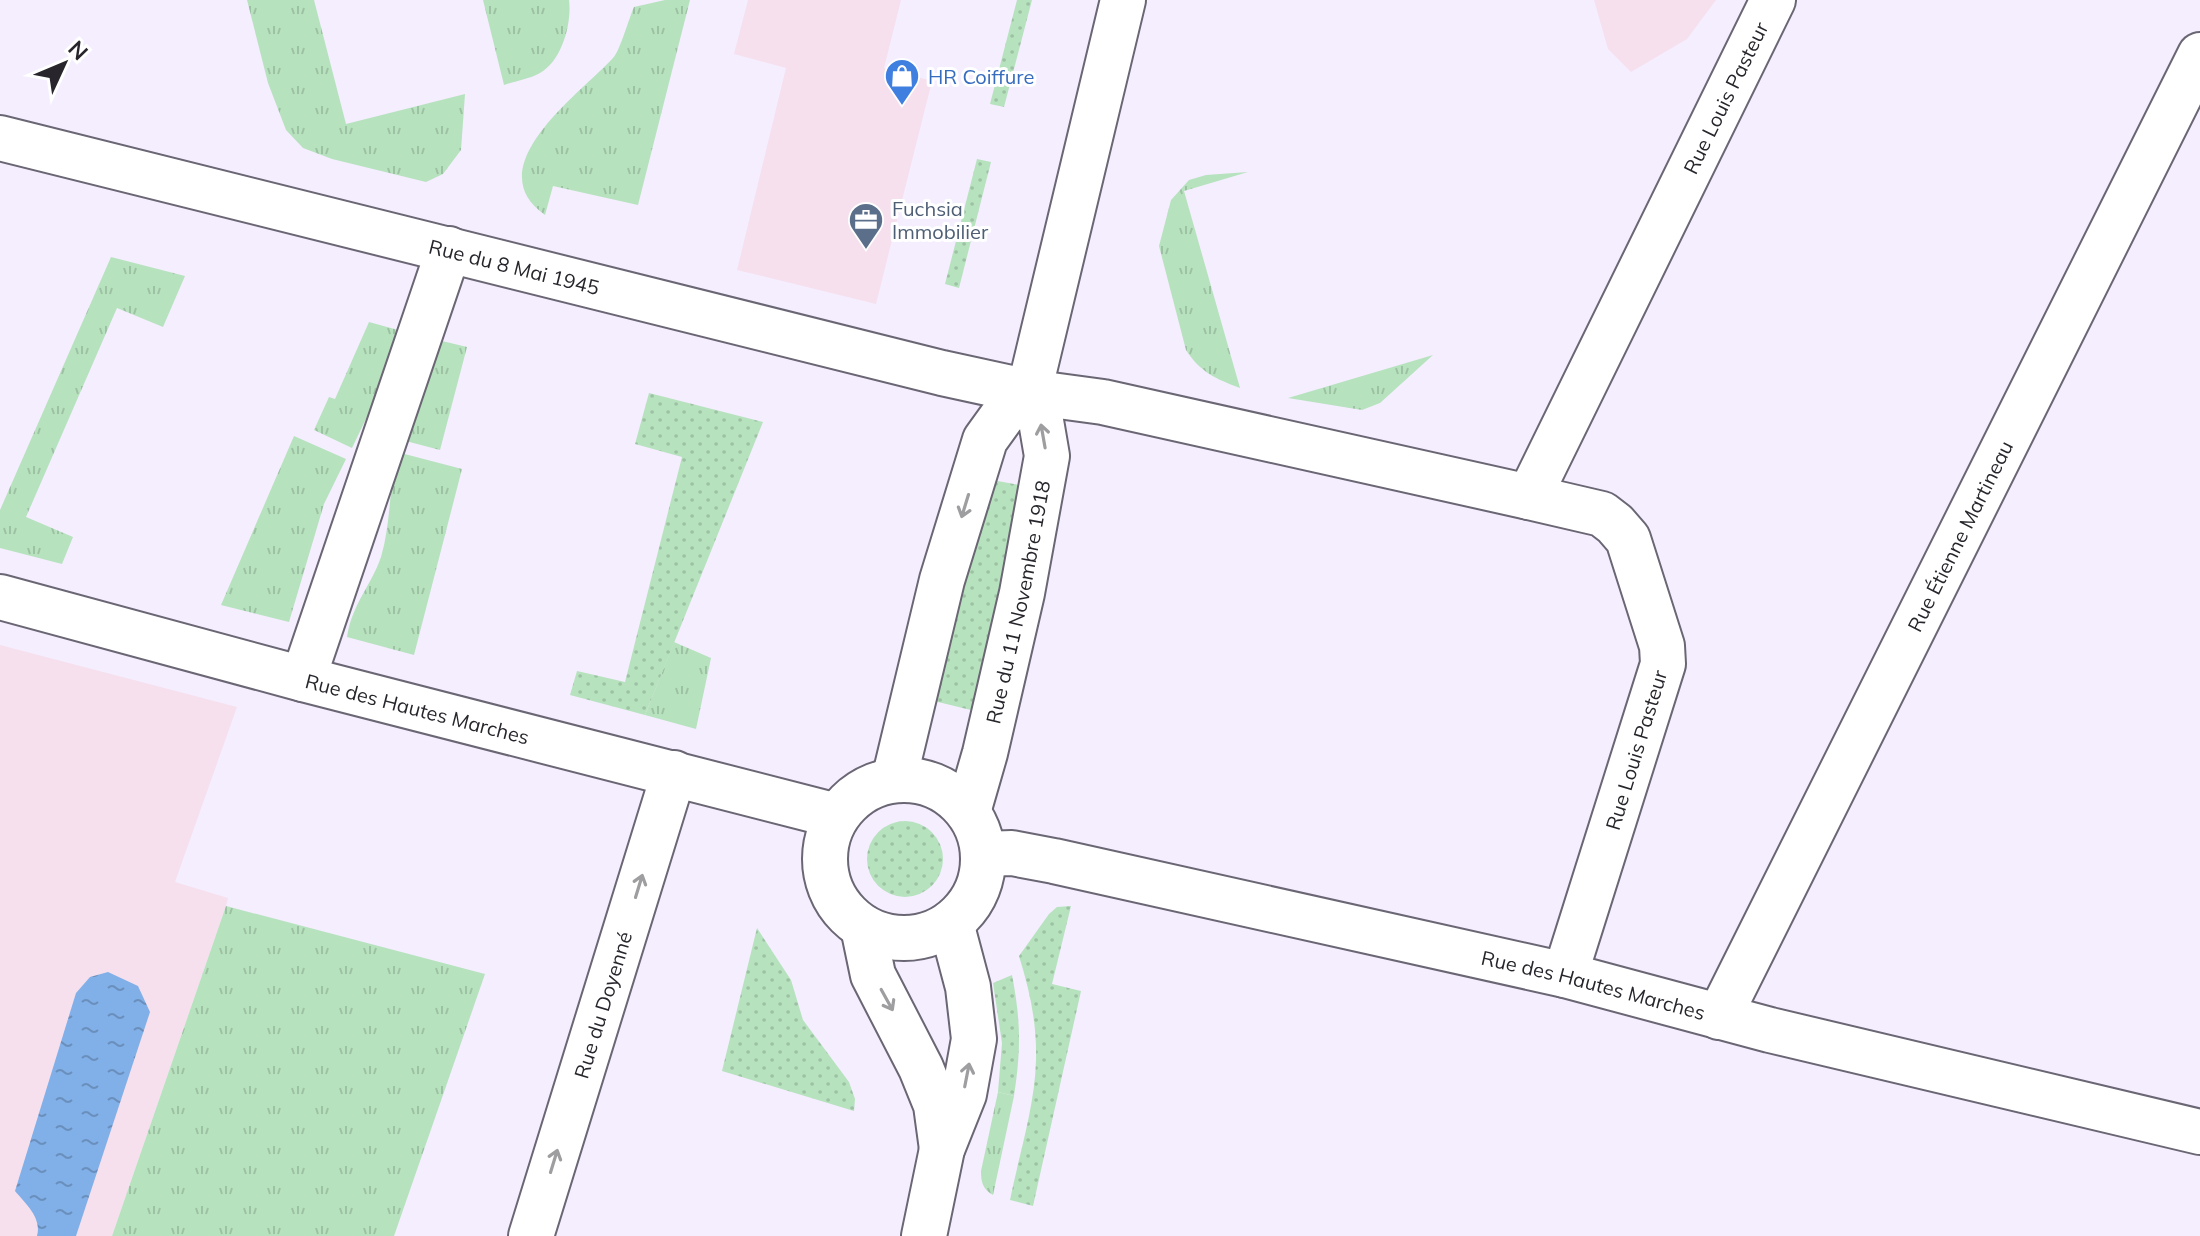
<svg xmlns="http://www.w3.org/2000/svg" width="2200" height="1236" font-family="Mulish,sans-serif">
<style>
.commercial{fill:#f6e0ed}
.grass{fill:url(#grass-tufts)}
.park{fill:url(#park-dots)}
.water{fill:url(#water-ripples)}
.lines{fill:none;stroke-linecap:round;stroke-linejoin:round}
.pedestrian-casing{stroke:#6b6674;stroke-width:48}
.minor-casing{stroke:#6b6674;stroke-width:48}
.pedestrian{stroke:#fff;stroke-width:44}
.minor{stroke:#fff;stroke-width:44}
.oneway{stroke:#9e9da0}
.labels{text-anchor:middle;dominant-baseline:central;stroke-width:6;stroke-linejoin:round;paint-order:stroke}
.shop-label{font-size:20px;fill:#366cbe;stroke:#fff;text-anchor:start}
.street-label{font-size:20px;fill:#28262c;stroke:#fff}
.service-label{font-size:20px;fill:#4e5e75;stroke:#fff;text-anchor:start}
</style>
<defs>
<pattern id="grass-tufts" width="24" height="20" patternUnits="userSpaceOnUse" patternTransform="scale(2)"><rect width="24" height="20" fill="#b7e2be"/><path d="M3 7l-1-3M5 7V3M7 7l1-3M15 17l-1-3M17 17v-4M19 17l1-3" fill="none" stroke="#9dc2a3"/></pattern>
<pattern id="park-dots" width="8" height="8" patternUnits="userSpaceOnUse" patternTransform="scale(2)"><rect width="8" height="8" fill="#b7e2be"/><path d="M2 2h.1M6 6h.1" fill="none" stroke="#9dc2a3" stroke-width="1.8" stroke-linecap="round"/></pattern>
<pattern id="water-ripples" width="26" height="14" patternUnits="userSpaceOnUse" patternTransform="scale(2)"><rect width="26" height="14" fill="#81b0e8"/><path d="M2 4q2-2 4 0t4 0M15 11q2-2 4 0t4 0" fill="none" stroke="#6a8fbc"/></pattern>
</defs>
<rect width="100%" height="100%" fill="#f4eeff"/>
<!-- commercial -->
<path class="commercial" d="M 748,0 L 901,0 L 884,68 L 932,81 L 876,304 L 737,270 L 786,68 L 734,54 Z
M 1594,0 L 1716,0 L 1687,39 L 1631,72 L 1608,49 Z
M 0,645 L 237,707 L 175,882 L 228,898 L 226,906 L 112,1236 L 0,1236 Z"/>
<!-- grass -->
<path class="grass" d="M 247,0 L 314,0 L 346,124 L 465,94 L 461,150 L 443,174 L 426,182 L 332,159 L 303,148 L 286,130 L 268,83 Z
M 483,0 L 569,0 C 572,23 562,61 540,73 C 530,79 515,81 504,85 Z
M 665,0 L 690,0 L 638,205 L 553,186 L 545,215 C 476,167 581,93 613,58 C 620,51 629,18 634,7 Z
M 1248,172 L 1184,191 L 1240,388 C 1216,379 1200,372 1186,350 L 1159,246 L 1171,200 L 1189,180 L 1206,175 Z
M 111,257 L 185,276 L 163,327 L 117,308 L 26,517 L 73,537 L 62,564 L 0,548 L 0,510 Z
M 369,322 L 398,330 L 376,398 L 352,448 L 314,430 L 329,397 L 335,399 Z
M 438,340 L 467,347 L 440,450 L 402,440 Z
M 1433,355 L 1380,403 L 1362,410 L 1288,398 Z
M 294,436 L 346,459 L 324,504 L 289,622 L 221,605 Z
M 397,452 L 462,469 L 414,655 L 347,637 C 352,604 371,586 381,557 C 391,523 389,487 397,452 Z
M 674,642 L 711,658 L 696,729 L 645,715 Z
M 226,906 L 485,974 L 394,1236 L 112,1236 Z
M 998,1092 L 1014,1096 L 993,1195 C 983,1189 981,1183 981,1171 Z"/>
<!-- park -->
<path class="park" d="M 1017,0 L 1032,0 L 1004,107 L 990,104 Z
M 977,159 L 991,162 L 959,288 L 945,284 Z
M 649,393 L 763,422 L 645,715 L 570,695 L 577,671 L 625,682 L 682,457 L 635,444 Z
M 992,480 L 1019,485 L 1017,523 L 979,712 L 930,700 Z
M867 859a38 38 0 1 1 76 0a38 38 0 1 1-76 0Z
M 1071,906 L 1052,984 L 1081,991 L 1033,1206 L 1010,1200 C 1019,1155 1035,1106 1036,1060 C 1037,1024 1030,991 1019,956 L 1049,914 L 1057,907 Z
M 757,928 L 791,980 L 803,1020 L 849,1082 L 855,1099 L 854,1111 L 722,1071 Z
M 1012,975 C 1021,1022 1021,1049 1014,1096 L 998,1092 L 1002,1043 L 993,983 Z"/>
<!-- water -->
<path class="water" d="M 108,972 L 138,986 L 150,1012 L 76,1236 L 37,1236 C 42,1218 26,1204 15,1191 L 76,993 L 90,977 Z"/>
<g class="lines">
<defs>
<path id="pedestrian" d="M 303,679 L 449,249"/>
<g id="minor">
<path id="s1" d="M 0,138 L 942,373 L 1029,392 L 1103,402 L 1529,497 L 1773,0"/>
<path d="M 1529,497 L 1602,514 L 1615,524 L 1628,539 L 1662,646 L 1663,664 L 1565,975"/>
<path id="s2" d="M 0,597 L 303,679 L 837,816"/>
<path d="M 894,780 L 942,580 L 985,440 L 1003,415 L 1029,392"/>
<circle cx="904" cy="859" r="79"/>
<path id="s3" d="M 968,812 L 985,753 L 1022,593 L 1047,456 L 1041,421 L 1029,392 L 1123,0"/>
<path id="s4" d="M 984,854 L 1012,853 L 1054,861 L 1565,975 L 1770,1030 L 2200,1132"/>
<path d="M 863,927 L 873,975 L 921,1068 L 936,1105 L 942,1149"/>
<path id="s5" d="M 1719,1017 L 2200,55"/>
<path id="s6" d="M 531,1236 L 674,773"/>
<path d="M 924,1236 L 942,1149 L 964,1094 L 974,1039 L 968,987 L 951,923"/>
</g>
</defs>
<!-- pedestrian casing -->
<use href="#pedestrian" class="pedestrian-casing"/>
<!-- minor casing -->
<use href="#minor" class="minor-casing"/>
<!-- pedestrian -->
<use href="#pedestrian" class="pedestrian"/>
<!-- minor -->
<use href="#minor" class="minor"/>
</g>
<!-- one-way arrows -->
<defs><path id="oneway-shaft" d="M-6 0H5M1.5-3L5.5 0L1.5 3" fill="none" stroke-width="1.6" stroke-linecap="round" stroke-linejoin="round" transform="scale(2)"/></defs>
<g class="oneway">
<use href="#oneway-shaft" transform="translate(1043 436) rotate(-100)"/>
<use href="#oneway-shaft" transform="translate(965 506) rotate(107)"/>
<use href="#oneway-shaft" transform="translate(639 886) rotate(-73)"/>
<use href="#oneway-shaft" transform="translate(887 1000) rotate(61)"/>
<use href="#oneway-shaft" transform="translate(967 1075) rotate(-79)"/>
<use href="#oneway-shaft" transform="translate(554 1161) rotate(-73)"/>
</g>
<!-- icons -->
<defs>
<symbol id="shop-pin" viewBox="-11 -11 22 30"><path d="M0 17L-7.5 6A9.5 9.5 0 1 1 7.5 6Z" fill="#3f7fe0" stroke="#fff"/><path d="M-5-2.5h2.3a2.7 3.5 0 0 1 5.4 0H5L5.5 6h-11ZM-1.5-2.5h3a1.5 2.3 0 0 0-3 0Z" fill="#fff"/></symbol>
<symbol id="office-pin" viewBox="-11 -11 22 30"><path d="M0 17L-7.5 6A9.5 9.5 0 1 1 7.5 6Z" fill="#5c6f8a" stroke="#fff"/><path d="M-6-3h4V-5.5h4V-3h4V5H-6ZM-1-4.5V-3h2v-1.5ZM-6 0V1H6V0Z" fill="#fff"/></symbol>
</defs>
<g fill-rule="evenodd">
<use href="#shop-pin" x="882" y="56" width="40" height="54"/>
<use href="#office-pin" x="846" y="200" width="40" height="54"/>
</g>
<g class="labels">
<!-- shop labels -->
<g class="shop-label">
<text x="928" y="76">HR Coiffure</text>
</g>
<!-- street labels -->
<g class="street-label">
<text stroke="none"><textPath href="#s1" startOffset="2016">Rue Louis Pasteur</textPath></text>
<text stroke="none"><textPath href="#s1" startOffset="530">Rue du 8 Mai 1945</textPath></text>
<text stroke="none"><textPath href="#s5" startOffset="538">Rue Étienne Martineau</textPath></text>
<text stroke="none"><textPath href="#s3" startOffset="216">Rue du 11 Novembre 1918</textPath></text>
<text stroke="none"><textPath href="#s2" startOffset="432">Rue des Hautes Marches</textPath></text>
<text transform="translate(1636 750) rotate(-73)">Rue Louis Pasteur</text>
<text stroke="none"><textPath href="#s4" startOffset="624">Rue des Hautes Marches</textPath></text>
<text stroke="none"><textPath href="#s6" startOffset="242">Rue du Doyenné</textPath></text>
</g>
<!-- service labels -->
<g class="service-label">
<text x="892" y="208">Fuchsia<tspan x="892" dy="23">Immobilier</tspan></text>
</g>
</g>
<!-- north arrow -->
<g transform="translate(64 64) rotate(46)" stroke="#ffffff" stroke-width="6" paint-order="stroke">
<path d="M0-6L14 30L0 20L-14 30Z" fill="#28262c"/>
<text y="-12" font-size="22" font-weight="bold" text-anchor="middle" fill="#28262c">N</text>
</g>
</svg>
